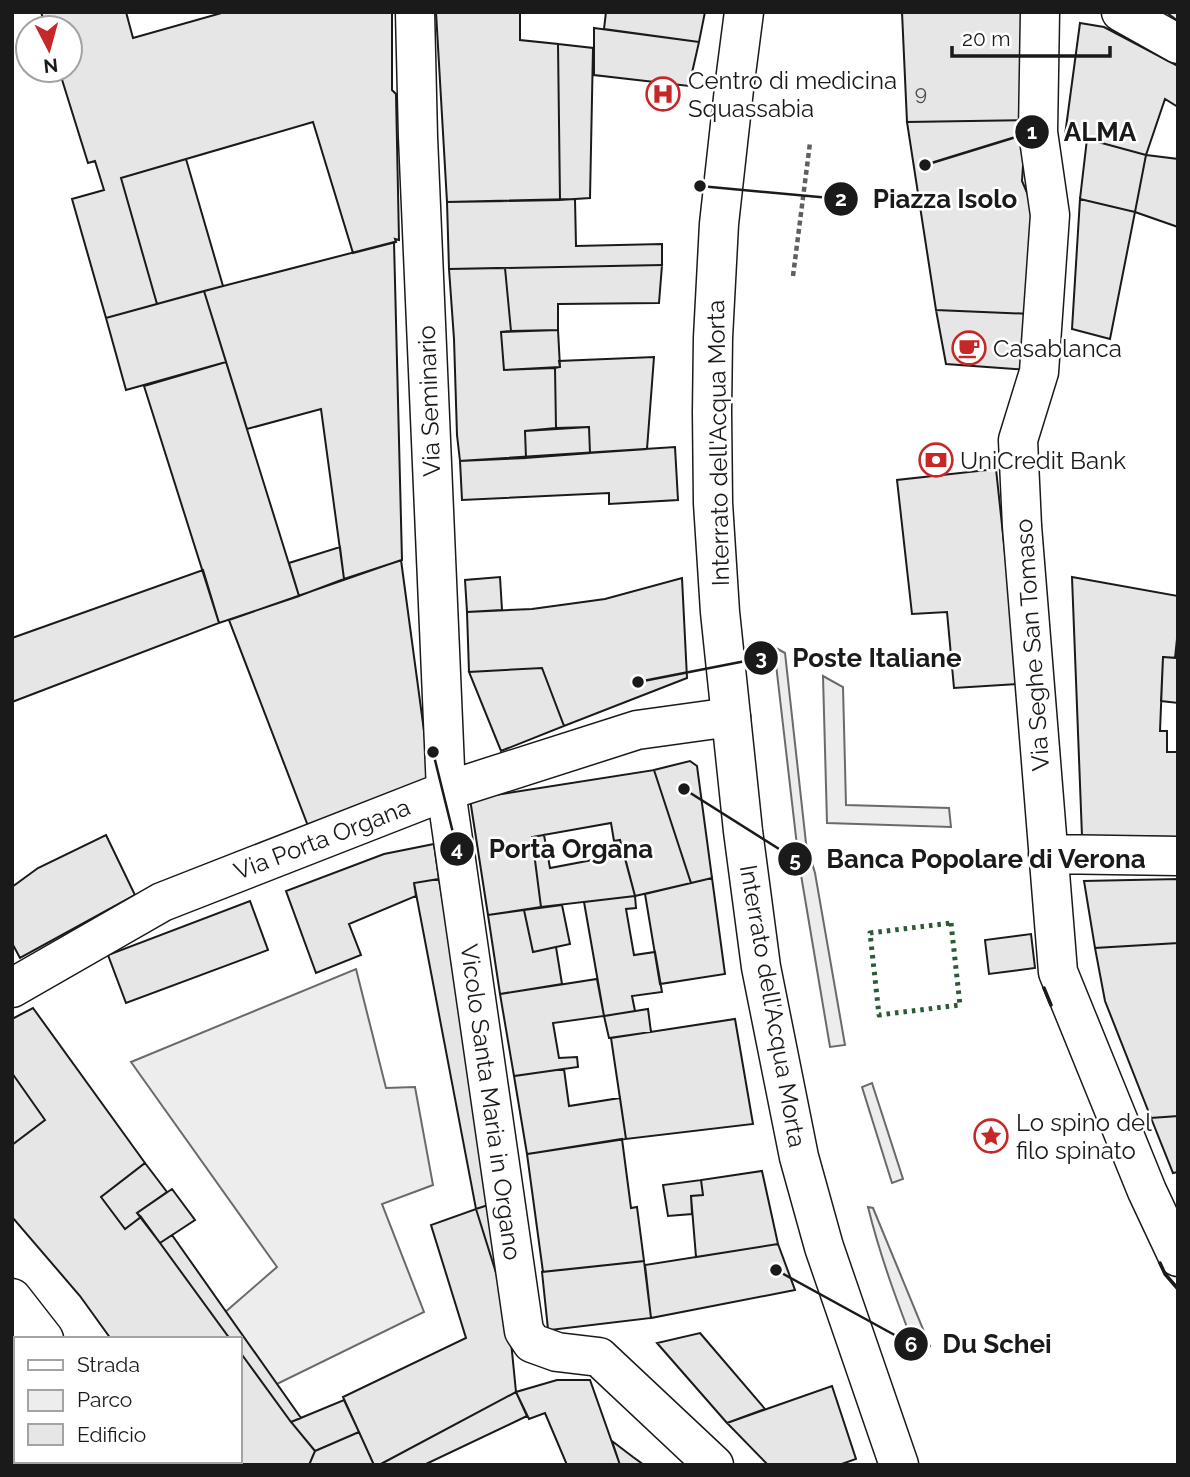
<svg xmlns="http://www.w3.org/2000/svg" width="1190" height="1477" font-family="Raleway,sans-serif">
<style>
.green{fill:#ededed;stroke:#6a6a6a;stroke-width:2}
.building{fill:#e6e6e6;stroke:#1a1a1a;stroke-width:2}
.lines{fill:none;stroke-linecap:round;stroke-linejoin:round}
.street-casing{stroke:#1a1a1a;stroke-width:41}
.secondary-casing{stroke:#1a1a1a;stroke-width:41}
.path{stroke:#5f5f5f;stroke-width:4.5;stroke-dasharray:5 3.5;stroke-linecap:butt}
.street{stroke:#fff;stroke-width:38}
.secondary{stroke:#fff;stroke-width:38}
.hedge{stroke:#2b5a34;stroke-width:5;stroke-dasharray:3.5 5;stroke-linecap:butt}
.wall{stroke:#1a1a1a;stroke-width:3.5}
.labels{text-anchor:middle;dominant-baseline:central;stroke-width:5;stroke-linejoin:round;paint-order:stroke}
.number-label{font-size:21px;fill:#4d4d4d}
.poi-label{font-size:24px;fill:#1a1a1a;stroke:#fff;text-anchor:start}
.street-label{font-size:24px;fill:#1a1a1a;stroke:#fff}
.leader{fill:none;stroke:#1a1a1a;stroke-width:2.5}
.callout-dot{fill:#1a1a1a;stroke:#fff;stroke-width:2.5}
.mark-label{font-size:21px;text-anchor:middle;font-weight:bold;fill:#fff}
.callout-label{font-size:26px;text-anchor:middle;font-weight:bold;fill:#1a1a1a;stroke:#fff;stroke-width:5;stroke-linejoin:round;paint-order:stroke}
</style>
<rect width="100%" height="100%" fill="#fff"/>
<!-- green -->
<path class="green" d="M 774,647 L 785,653 L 806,843 L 815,873 L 845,1045 L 830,1047 L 799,863 Z
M 823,676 L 843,687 L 846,805 L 949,808 L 951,827 L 827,823 Z
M 356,969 L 386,1088 L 415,1087 L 433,1185 L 382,1204 L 424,1312 L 275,1385 L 223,1314 L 277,1267 L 131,1062 Z
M 872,1083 L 903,1179 L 892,1183 L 862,1087 Z
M 868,1207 L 873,1208 L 930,1346 L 919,1359 C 900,1309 881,1260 868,1207 Z"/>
<!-- building -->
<path class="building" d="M 41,12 L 126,12 L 133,38 L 225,12 L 392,12 L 392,90 L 396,94 L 399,240 L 395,239 L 396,242 L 353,253 L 313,122 L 121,178 L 157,304 L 106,318 L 72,199 L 104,190 L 95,161 L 88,163 L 59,70 L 70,70 L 70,28 L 46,28 Z
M 436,12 L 520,12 L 520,40 L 558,44 L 560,200 L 447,202 Z
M 606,12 L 705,12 L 699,42 L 604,29 Z
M 902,12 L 1031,12 L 1026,120 L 907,122 Z
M 1166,12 L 1178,12 L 1178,21 Z
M 1080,23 L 1104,27 L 1178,66 L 1178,107 L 1165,99 L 1146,155 L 1087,139 L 1065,135 Z
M 594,28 L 699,42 L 689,86 L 594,75 Z
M 558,44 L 593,48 L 590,198 L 560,200 Z
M 1026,120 L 1022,181 L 1037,216 L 1031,314 L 936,310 L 907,122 Z
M 1087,139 L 1146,155 L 1135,212 L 1080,199 Z
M 1146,155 L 1178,159 L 1178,227 L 1135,212 Z
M 186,159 L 223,286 L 157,304 L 121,178 Z
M 575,199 L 576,246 L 662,244 L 662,265 L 449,269 L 447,202 Z
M 1080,199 L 1135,212 L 1110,339 L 1072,329 Z
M 394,242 L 402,560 L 344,579 L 321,409 L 247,429 L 204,291 Z
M 662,265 L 659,303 L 558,304 L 558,330 L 511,331 L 505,268 Z
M 505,268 L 511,331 L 501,332 L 504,370 L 555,368 L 556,428 L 525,431 L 526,458 L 460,461 L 457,435 L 454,339 L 449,269 Z
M 204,291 L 226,362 L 126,390 L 106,318 Z
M 936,310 L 1031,314 L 1029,370 L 946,364 Z
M 558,330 L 560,367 L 504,370 L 501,332 Z
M 654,357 L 647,449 L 590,453 L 589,427 L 556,428 L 555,368 L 560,367 L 559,361 Z
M 226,362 L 299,596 L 219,623 L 144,386 Z
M 589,427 L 590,453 L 526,458 L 525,431 Z
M 675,447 L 678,500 L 609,504 L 609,493 L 462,500 L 460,461 Z
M 996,469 L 1019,684 L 954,688 L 947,612 L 912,614 L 897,480 Z
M 340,547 L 344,579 L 299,596 L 289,563 Z
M 401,560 L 429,768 L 434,777 L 308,826 L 229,620 Z
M 203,570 L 219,623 L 12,702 L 12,638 Z
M 500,577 L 502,610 L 467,612 L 465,580 Z
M 1072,577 L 1178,596 L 1178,629 L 1175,658 L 1163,657 L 1160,731 L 1167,731 L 1167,752 L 1178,752 L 1178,837 L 1082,836 Z
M 682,578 L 687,678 L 564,726 L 542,668 L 469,672 L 467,612 L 532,609 L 605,599 Z
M 1163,657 L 1178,658 L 1178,703 L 1161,701 Z
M 542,668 L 564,726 L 501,751 L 469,672 Z
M 690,761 L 697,766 L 712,878 L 691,883 L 654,770 Z
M 654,770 L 691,883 L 635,896 L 620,840 L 614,841 L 611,823 L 532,837 L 541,907 L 488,915 L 470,799 Z
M 106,835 L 135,895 L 20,958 L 12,943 L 12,887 L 38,868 Z
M 544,835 L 550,868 L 624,854 L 635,896 L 541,907 L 532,837 Z
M 434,844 L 439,879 L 414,883 L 416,896 L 349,924 L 361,955 L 316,973 L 286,891 L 384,854 Z
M 712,878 L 725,974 L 660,984 L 645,894 Z
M 439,879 L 494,1203 L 476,1209 L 414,883 Z
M 1178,879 L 1178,943 L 1095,948 L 1084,881 Z
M 635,896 L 636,908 L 626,909 L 634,955 L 655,952 L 662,992 L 632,996 L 635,1011 L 604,1016 L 584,902 Z
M 250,901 L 268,950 L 126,1003 L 108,955 Z
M 562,905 L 570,944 L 533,952 L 524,910 Z
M 524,910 L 533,952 L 556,947 L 562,984 L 500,994 L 488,915 Z
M 1031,934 L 1035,968 L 989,974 L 985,940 Z
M 1178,943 L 1178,1116 L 1151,1118 L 1105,1001 L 1095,948 Z
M 597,979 L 604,1016 L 553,1023 L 559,1058 L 577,1057 L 578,1067 L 514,1076 L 500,994 Z
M 33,1008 L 145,1163 L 101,1197 L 125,1229 L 141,1217 L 230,1339 L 111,1339 L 80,1296 L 12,1217 L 12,1145 L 45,1120 L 12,1073 L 12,1019 Z
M 648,1009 L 651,1032 L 609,1038 L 604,1016 Z
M 735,1019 L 753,1124 L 626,1139 L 611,1038 Z
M 564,1069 L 569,1106 L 620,1098 L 626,1139 L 527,1154 L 514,1076 Z
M 12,1073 L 45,1120 L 12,1145 Z
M 1178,1116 L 1178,1172 L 1173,1173 L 1151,1118 Z
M 622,1139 L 631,1208 L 637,1207 L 644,1261 L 543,1272 L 527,1154 Z
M 145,1163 L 167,1192 L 137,1213 L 141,1217 L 125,1229 L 101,1197 Z
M 762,1171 L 778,1244 L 696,1257 L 691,1196 L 703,1195 L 701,1180 Z
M 701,1180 L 703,1195 L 691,1196 L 692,1214 L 668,1216 L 663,1185 Z
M 172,1189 L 195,1220 L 160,1243 L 137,1213 Z
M 494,1203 L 508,1311 L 476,1209 Z
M 476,1209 L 508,1311 L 516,1392 L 379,1465 L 374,1465 L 343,1397 L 466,1338 L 431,1225 Z
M 172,1235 L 301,1418 L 291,1422 L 240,1352 L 240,1339 L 230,1339 L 160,1243 Z
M 778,1244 L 795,1290 L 651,1318 L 645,1265 Z
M 644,1261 L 651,1318 L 550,1330 L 548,1329 L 542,1272 Z
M 700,1333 L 765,1409 L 727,1423 L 657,1343 Z
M 240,1352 L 291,1422 L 315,1451 L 309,1465 L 205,1465 L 202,1461 L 240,1461 Z
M 16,1354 L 16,1461 L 108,1461 L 111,1465 L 12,1465 L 12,1356 Z
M 557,1380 L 590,1380 L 620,1465 L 567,1465 L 545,1413 L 529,1419 L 516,1392 Z
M 832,1386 L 856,1459 L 839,1465 L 768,1465 L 727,1423 Z
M 516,1392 L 527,1416 L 424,1465 L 379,1465 Z
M 344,1400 L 359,1432 L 315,1451 L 291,1422 Z
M 359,1432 L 374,1465 L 309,1465 L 315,1451 Z
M 612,1441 L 633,1457 L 644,1465 L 620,1465 Z"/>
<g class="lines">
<defs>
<path id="street" d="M 415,12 L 418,137 L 446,791 L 524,1331 L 532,1343 L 557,1352 L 599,1357 L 714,1465
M 1040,12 L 1038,132 L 1050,215 L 1039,372 L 1018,440 L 1022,526 L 1058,972 L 1147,1191 L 1178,1257
M 1121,12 L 1178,44
M 1048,854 L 1178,856
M 12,988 L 162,902 L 446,791 L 637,730 L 731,717
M 12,1344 L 16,1342"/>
<path id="secondary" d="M 744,12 L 734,89 L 719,224 L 713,338 L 712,412 L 713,503 L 720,612 L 743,831 L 761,967 L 799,1157 L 824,1247 L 899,1465
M 12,1298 L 44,1339
M 139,1461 L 141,1465"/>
</defs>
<!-- street casing -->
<use href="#street" class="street-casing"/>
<!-- secondary casing -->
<use href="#secondary" class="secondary-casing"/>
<!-- path -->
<path class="path" d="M 793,276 L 810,143"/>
<!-- street -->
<use href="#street" class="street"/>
<!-- secondary -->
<use href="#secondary" class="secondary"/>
<!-- hedge -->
<path class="hedge" d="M 951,923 L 960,1005 L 879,1015 L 870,933 Z"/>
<!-- wall -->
<path class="wall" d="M 1044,988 L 1051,1005
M 1160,1263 L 1165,1274 L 1178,1289"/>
</g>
<!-- icons -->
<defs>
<symbol id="hospital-ring" viewBox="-11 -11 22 22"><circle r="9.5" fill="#fff" stroke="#c62828" stroke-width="1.5"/><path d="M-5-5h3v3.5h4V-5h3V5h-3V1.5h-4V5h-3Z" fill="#c62828"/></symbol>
<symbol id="cafe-ring" viewBox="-11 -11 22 22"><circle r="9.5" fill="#fff" stroke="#c62828" stroke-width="1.5"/><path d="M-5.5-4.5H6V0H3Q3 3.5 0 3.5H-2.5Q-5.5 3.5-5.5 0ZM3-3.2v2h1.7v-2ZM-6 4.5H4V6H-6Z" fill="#c62828"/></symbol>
<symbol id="bank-ring" viewBox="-11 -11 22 22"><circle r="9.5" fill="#fff" stroke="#c62828" stroke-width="1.5"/><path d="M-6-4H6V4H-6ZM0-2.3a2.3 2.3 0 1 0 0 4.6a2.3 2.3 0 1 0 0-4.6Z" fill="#c62828"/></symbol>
<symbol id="sight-ring" viewBox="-11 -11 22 22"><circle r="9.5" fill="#fff" stroke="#c62828" stroke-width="1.5"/><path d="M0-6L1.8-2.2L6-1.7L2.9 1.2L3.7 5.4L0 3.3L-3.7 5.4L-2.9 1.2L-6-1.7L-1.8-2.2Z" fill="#c62828"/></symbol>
</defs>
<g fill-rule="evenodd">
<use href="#hospital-ring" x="644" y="75" width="38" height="38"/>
<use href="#cafe-ring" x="950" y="329" width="38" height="38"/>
<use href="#bank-ring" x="917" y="441" width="38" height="38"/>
<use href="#sight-ring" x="972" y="1117" width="38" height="38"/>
</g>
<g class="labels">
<!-- number labels -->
<g class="number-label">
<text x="921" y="92">9</text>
</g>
<!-- poi labels -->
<g class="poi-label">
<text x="688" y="80">Centro di medicina<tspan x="688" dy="28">Squassabia</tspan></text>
<text x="993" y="348">Casablanca</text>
<text x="960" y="460">UniCredit Bank</text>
<text x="1016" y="1122">Lo spino del<tspan x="1016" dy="28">filo spinato</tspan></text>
</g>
<!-- street labels -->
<g class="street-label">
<text transform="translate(429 401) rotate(-92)">Via Seminario</text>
<text transform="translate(718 443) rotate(-91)">Interrato dell'Acqua Morta</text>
<text transform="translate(1032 645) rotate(-94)">Via Seghe San Tomaso</text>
<text transform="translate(322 839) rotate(-21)">Via Porta Organa</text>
<text transform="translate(773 1006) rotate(80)">Interrato dell'Acqua Morta</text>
<text transform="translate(491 1102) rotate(82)">Vicolo Santa Maria in Organo</text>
</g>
</g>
<!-- callouts -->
<path class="leader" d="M925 165L1032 132M700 186L841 199M638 682L761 658M433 752L457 849M684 789L795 859M776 1270L911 1344"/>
<g class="callout-dot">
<circle cx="925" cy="165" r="7"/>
<circle cx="700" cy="186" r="7"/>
<circle cx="638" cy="682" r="7"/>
<circle cx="433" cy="752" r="7"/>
<circle cx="684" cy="789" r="7"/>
<circle cx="776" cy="1270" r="7"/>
<circle cx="1032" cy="132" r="18"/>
<circle cx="841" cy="199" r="18"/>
<circle cx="761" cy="658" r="18"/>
<circle cx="457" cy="849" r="18"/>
<circle cx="795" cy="859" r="18"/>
<circle cx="911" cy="1344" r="18"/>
</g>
<g class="mark-label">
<text x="1032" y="139">1</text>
<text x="841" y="206">2</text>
<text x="761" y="665">3</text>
<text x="457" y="856">4</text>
<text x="795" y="867">5</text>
<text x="911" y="1352">6</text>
</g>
<g class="callout-label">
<text x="1100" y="141">ALMA</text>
<text x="945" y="208">Piazza Isolo</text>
<text x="877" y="667">Poste Italiane</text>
<text x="571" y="858">Porta Organa</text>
<text x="986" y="868">Banca Popolare di Verona</text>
<text x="997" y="1353">Du Schei</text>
</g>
<!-- border -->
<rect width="1190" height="1477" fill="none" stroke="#1a1a1a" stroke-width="28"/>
<!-- legend -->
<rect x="14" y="1337" width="228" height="126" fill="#ffffff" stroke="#a3a3a3" stroke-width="2"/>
<rect x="28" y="1360" width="35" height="10" fill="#ffffff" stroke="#a3a3a3" stroke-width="2"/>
<text x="77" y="1372" font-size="21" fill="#1a1a1a">Strada</text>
<rect x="28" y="1390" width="35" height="21" fill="#ededed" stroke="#a3a3a3" stroke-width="2"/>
<text x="77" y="1407" font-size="21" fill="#1a1a1a">Parco</text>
<rect x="28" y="1424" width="35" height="21" fill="#e6e6e6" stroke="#a3a3a3" stroke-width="2"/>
<text x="77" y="1442" font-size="21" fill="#1a1a1a">Edificio</text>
<!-- north arrow -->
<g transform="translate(49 49) rotate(174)"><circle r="33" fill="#ffffff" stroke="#a3a3a3" stroke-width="2"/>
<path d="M0-5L12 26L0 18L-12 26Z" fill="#c62828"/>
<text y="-10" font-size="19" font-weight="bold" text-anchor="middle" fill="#1a1a1a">N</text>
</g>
<!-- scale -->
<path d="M952 46v10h158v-10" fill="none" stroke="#1a1a1a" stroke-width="3.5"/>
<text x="962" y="46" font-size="21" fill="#1a1a1a" stroke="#ffffff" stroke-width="5" paint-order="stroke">20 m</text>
</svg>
